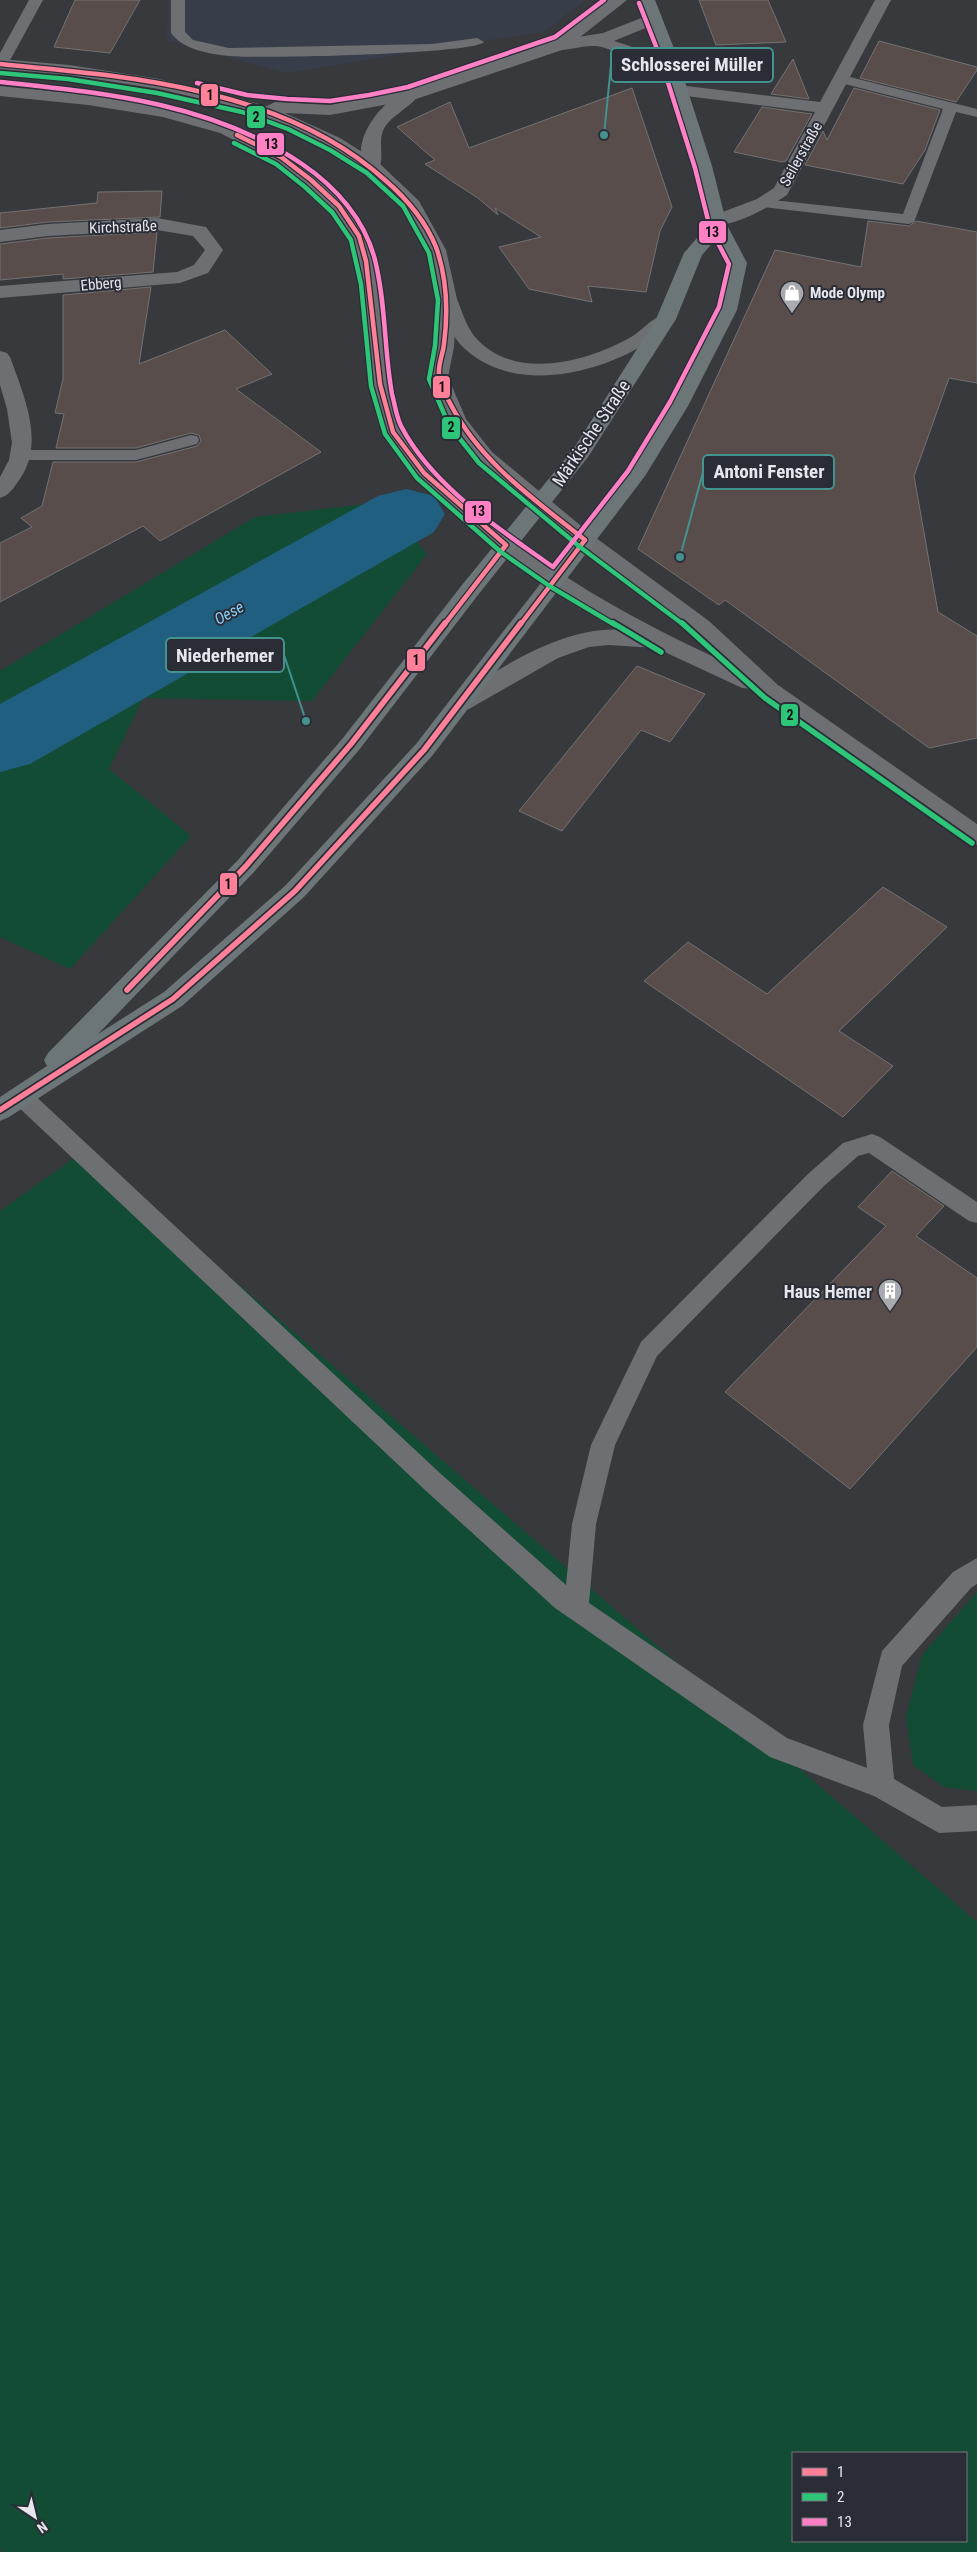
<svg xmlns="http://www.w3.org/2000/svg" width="977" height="2552" font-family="'Roboto Condensed',sans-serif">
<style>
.built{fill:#383d4a}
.green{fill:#124c34;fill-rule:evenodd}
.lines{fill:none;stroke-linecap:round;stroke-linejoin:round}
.river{fill:#215f81;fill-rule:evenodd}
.building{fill:#594d4b;stroke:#737272}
.lane{fill:#6d6f73;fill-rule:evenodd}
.street{fill:#6d6f73;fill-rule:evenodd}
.secondary{fill:#6d6f73;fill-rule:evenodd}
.primary{fill:#6c7578;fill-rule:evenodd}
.bus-1-far1-casing{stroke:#2a2d36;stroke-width:7}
.bus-1-casing{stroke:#2a2d36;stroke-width:9}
.bus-2-far1-casing{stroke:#2a2d36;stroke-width:7}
.bus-2-casing{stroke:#2a2d36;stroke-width:9}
.bus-3-casing{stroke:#2a2d36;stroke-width:7}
.bus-1-far1{stroke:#ff8098;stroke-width:4.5}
.bus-1{stroke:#ff8098;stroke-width:5.5}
.bus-2-far1{stroke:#2dc577;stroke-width:4.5}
.bus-2{stroke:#2dc577;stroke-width:5.5}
.bus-3{stroke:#ff80c5;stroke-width:4.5}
.labels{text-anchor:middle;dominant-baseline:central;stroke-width:4;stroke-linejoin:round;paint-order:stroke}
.far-street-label{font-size:15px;fill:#e5e7ed;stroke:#2a2d36}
.far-poi-label{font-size:15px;font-weight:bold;fill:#e5e7ed;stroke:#2a2d36;text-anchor:start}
.far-water-label{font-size:16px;font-style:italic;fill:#85cdf9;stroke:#2a2d36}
.street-label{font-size:18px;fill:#e5e7ed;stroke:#2a2d36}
.poi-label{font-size:18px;font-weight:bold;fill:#e5e7ed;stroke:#2a2d36;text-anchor:end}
.leader{fill:none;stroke:#44928e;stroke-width:2}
.callout-dot{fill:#44928e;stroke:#2a2d36;stroke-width:2}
.callout{fill:#2a2d36;stroke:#44928e;stroke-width:2}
.callout-label{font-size:19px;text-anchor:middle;font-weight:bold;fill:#e5e7ed}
.line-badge{stroke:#2a2d36;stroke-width:2}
.pale-badge-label{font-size:14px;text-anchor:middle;font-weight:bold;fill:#111}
</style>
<rect width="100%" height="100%" fill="#37393d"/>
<!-- built -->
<path class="built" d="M 168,0 L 582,0 L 583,2 L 546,31 L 286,73 L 167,40 Z"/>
<!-- green -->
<path class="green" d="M 383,502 L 427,554 L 312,701 L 143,698 L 109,769 L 191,836 L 70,969 L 0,937 L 0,671 L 255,517 Z
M 84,1151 L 977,1922 L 977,2552 L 2,2552 L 0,2549 L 0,1211 ZM 793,2453 L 966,2453 L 966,2541 L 793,2541 Z
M 977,1592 L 977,1791 L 944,1787 L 913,1765 L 906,1717 L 922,1655 Z"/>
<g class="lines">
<!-- river -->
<path class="river" d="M 406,489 L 434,496 L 445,514 L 434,532 L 30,764 L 0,772 L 0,704 L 378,496 Z"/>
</g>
<!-- building -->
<path class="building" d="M 75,0 L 140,0 L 110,53 L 54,47 Z
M 699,0 L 768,0 L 786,42 L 716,45 Z
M 879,41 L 977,67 L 977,70 L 956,102 L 860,78 Z
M 793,59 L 809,99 L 771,94 Z
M 632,88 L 672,207 L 660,231 L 646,292 L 588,286 L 592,302 L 529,289 L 499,247 L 541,237 L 495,208 L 498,215 L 478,198 L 425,164 L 435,160 L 397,127 L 450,102 L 469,148 Z
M 854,88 L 940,110 L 925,150 L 903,184 L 805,165 L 823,131 L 827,140 Z
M 762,107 L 812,114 L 786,161 L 782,162 L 734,152 Z
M 162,191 L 160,217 L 48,222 L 0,228 L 0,213 L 97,203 L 98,192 Z
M 868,221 L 909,226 L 916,221 L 977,232 L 977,383 L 949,378 L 914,476 L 938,612 L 977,636 L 977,738 L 929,748 L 725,600 L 719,605 L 638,549 L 775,250 L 861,267 Z
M 157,232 L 153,272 L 63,279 L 63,274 L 0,280 L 0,244 L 48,238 Z
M 151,287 L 139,364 L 225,330 L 272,374 L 236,389 L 321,452 L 160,541 L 143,526 L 0,602 L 0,543 L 32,527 L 21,518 L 42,506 L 53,462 L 136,462 L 197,446 L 201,441 L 199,435 L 191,433 L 136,448 L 56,448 L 64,414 L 55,413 L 63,379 L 63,295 Z
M 637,666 L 705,694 L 670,742 L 641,730 L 562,831 L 519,811 Z
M 883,887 L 947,927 L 839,1031 L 893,1066 L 843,1117 L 644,981 L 688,942 L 767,994 Z
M 892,1171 L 944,1206 L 916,1236 L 977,1278 L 977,1347 L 850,1489 L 725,1392 L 886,1226 L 858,1207 Z"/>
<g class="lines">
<!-- lane -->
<path class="lane" d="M 29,0 L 43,0 L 8,64 L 0,68 L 0,53 Z
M 171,0 L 185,0 L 185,32 L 193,40 L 229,48 L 432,44 L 477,38 L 484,42 C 475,54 257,59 229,56 C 210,54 183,50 171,33 Z
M 842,75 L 977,109 L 977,117 L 956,112 L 914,222 L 909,224 L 763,207 L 756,203 L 763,199 L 903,214 L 943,109 L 837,82 L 835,79 L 837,76 Z
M 191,435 L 197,436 L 199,440 L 197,444 L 136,460 L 21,460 L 15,459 L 13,455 L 15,451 L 21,450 L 136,450 Z
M 21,1087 L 29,1090 L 441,1474 L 566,1585 L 572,1524 L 591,1445 L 641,1342 L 808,1174 L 843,1143 L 872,1134 L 880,1137 L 977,1202 L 977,1223 L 969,1221 L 869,1153 L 858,1156 L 824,1186 L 657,1356 L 615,1445 L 596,1524 L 589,1603 L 787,1738 L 867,1768 L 863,1725 L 882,1651 L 953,1572 L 977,1558 L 977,1584 L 971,1588 L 902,1666 L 889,1725 L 894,1779 L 942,1807 L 977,1805 L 977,1831 L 939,1833 L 874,1796 L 770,1757 L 555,1608 L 425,1490 L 13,1102 L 10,1096 L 13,1090 Z"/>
<!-- street -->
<path class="street" d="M 875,0 L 891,0 L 787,195 C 771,206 731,229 712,224 L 709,220 L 712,216 L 757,199 L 774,188 L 815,112 L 678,95 L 672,94 L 669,90 L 672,86 L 678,85 L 820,102 Z
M 654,13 L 660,14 L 662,18 L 660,22 L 614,41 C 634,47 671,60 684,78 L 681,82 C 667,85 640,63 626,56 C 616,52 602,45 592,46 C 579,46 566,52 553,49 L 551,45 L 553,41 L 559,40 L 603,33 Z
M 410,90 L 416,91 L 419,95 C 409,109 389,116 383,131 C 378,143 385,160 378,170 L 366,170 C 347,143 384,96 410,90 Z
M 157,218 L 206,227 L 223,250 L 208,273 L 180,283 L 0,298 L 0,286 L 177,272 L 194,265 L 205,250 L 193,236 L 157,230 L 48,236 L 0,242 L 0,230 L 48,224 Z
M 447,293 L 454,295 L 457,299 C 462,311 466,326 475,337 C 514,382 587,362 631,337 C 645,329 656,311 673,315 L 676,319 C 668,331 652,340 640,347 C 590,376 512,392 465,349 C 450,336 445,316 437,299 L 440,295 Z
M 0,351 L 7,353 L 10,357 C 24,396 47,446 17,483 C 12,490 9,495 0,498 L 0,477 L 9,460 L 12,443 L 7,409 L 0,385 Z"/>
<!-- secondary -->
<path class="secondary" d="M 608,0 L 627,0 L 565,49 L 416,99 L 330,115 L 285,113 L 340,138 L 378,162 L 419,201 L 446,250 L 457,299 L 454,347 L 448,377 L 466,419 L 492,452 L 592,535 L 709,621 L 778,685 L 977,824 L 977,845 L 969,842 L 754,689 L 742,688 L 656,648 L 608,645 L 589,647 L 558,658 L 469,709 L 461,711 L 453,709 L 450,703 L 453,697 C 504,667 563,625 625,630 L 547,584 L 499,550 L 417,478 L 386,436 L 370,384 L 361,283 L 350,236 L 332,210 L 305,184 L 275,161 L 220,133 L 163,117 L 88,105 L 0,96 L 0,86 C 117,98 238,103 329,187 C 344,201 363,219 369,239 C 388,301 378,370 402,429 C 412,452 442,477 460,493 C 478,509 495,526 514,540 C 577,589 653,629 725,662 L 693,631 L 578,545 L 478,462 L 450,425 L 428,377 L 434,347 L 437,299 L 428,250 L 402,204 L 366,170 L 328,146 L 285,125 L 240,108 L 159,89 L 69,75 L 0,69 L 0,59 L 69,65 L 159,79 L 267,106 L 275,102 L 330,105 L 406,90 L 553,41 Z"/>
<!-- primary -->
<path class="primary" d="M 639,0 L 655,0 L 675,51 L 712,166 L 727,225 L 747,263 L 737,310 L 688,406 L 645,476 L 432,756 L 304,897 L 182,1006 L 9,1117 L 0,1121 L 0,1097 L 47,1066 L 44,1060 L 48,1053 L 238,860 L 343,738 L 462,585 L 574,448 L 656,319 L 684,253 L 709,224 C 690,148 667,73 639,0 ZM 716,239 L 729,263 L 717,310 L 668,406 L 627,472 L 416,744 L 286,885 L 164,992 L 98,1034 L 254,872 L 359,750 L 478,595 L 588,457 L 676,319 L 702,255 Z"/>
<defs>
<path id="bus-1-far1" d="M 0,64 C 129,76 285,89 385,180 C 407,199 425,220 436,247 C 447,278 448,313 444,344 C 443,354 438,364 439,374 C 439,385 446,395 451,405 C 481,463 535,500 585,540
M 237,135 L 281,157 L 311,180 L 339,206 L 359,236 L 366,261 L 380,384 L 393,432 L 424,473 L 506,545
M 444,625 L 506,545
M 520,625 L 585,540"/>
<path id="bus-1" d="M 127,990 L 246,866 L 351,744 L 445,623
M 0,1110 L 173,999 L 295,891 L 424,750 L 521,623"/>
<path id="bus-2-far1" d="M 0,73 L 68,79 L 157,93 L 242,112 L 288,129 L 330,150 L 367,173 L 403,206 L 429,253 L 438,300 L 435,346 L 429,379 L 449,425 L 479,463 L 580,547 L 684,625
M 234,143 L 276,164 L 305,187 L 332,212 L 351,240 L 361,284 L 371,386 L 385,434 L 417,478 L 501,552 L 551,587 L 615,625"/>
<path id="bus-2" d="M 613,623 L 661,652
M 682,623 L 765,698 L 972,843"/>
<path id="bus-3" d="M 1,82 C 106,93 212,103 302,164 C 336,187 365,220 375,260 C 386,304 384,350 392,394 C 395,405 396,416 401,426 C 433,487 498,528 553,567 L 628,471 L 670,402 L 719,307 L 729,264 L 710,228 L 695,168 L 659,54 L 639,3
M 197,83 L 247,95 L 287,99 L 330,101 L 369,95 L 408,87 L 555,37 L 604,0"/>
</defs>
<!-- bus-1-far1 casing -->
<use href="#bus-1-far1" class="bus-1-far1-casing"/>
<!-- bus-1 casing -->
<use href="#bus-1" class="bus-1-casing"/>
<!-- bus-2-far1 casing -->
<use href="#bus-2-far1" class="bus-2-far1-casing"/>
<!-- bus-2 casing -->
<use href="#bus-2" class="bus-2-casing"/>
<!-- bus-3 casing -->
<use href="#bus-3" class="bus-3-casing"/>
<!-- bus-1-far1 -->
<use href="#bus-1-far1" class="bus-1-far1"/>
<!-- bus-1 -->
<use href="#bus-1" class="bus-1"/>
<!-- bus-2-far1 -->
<use href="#bus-2-far1" class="bus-2-far1"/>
<!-- bus-2 -->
<use href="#bus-2" class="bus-2"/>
<!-- bus-3 -->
<use href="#bus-3" class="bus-3"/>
</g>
<!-- icons -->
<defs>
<symbol id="shop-pin" viewBox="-11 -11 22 30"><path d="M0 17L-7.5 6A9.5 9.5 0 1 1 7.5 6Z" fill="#a8aaaf" stroke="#2a2d36"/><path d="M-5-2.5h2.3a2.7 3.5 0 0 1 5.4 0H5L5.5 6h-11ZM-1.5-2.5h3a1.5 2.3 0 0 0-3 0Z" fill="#fff"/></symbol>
<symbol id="building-pin" viewBox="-11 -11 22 30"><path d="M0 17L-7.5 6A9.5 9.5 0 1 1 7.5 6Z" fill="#a8aaaf" stroke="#2a2d36"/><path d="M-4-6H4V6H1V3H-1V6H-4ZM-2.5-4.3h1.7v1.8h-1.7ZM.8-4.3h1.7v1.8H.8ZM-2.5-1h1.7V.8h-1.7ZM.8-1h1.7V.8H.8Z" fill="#fff"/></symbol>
</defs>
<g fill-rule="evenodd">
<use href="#shop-pin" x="778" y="279" width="28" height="38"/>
<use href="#building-pin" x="876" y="1277" width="28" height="38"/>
</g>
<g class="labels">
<!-- far-street labels -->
<g class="far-street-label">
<text transform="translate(801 154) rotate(-61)">Seilerstraße</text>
<text transform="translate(123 227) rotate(-2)">Kirchstraße</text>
<text transform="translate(101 284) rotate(-5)">Ebberg</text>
</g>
<!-- far-poi labels -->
<g class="far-poi-label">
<text x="810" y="293">Mode Olymp</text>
</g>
<!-- far-water labels -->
<g class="far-water-label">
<text transform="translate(229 613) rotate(-29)">Oese</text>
</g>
<!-- street labels -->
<g class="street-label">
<text transform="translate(591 433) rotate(-56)">Märkische Straße</text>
</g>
<!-- poi labels -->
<g class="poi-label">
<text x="872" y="1291">Haus Hemer</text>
</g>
</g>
<!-- callouts -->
<path class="leader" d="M604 135L611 65M680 557L703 472M306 721L284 655"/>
<g class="callout-dot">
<circle cx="604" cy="135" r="5"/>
<circle cx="680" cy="557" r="5"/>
<circle cx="306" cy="721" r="5"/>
</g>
<g class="callout">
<rect x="611" y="48" width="162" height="34" rx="5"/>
<rect x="703" y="455" width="131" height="34" rx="5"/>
<rect x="166" y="638" width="118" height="34" rx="5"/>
</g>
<g class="callout-label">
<text x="692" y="71">Schlosserei Müller</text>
<text x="769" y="478">Antoni Fenster</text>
<text x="225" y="662">Niederhemer</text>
</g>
<g class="line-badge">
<rect x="200" y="83" width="19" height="24" rx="5" fill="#ff8098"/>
<rect x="246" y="105" width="20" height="24" rx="5" fill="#2dc577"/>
<rect x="256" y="132" width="29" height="24" rx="5" fill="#ff80c5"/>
<rect x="698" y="220" width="29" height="24" rx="5" fill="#ff80c5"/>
<rect x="432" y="375" width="19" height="24" rx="5" fill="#ff8098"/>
<rect x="441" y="416" width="20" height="24" rx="5" fill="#2dc577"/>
<rect x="464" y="500" width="28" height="24" rx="5" fill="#ff80c5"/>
<rect x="406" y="648" width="20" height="24" rx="5" fill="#ff8098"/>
<rect x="780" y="703" width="19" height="24" rx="5" fill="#2dc577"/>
<rect x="219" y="872" width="19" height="24" rx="5" fill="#ff8098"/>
</g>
<g class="pale-badge-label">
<text x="210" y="100">1</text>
<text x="256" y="122">2</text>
<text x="271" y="149">13</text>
<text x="712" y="237">13</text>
<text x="442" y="392">1</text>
<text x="451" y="432">2</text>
<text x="478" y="516">13</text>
<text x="416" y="665">1</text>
<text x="790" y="720">2</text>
<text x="228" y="889">1</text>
</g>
<!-- legend -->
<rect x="792" y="2452" width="175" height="90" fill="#2a2d36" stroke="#75777f"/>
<rect x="802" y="2468" width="25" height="8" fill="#ff8098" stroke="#75777f"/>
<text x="837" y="2477" font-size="15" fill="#e5e7ed">1</text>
<rect x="802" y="2493" width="25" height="8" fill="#2dc577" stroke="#75777f"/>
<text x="837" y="2502" font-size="15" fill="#e5e7ed">2</text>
<rect x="802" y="2518" width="25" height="8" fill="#ff80c5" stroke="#75777f"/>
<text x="837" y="2527" font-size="15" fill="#e5e7ed">13</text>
<!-- north arrow -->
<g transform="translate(35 2517) rotate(145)" stroke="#2a2d36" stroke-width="4" paint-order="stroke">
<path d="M0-4L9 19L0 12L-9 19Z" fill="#e5e7ed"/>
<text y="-8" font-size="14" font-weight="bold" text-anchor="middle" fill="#e5e7ed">N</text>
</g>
</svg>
